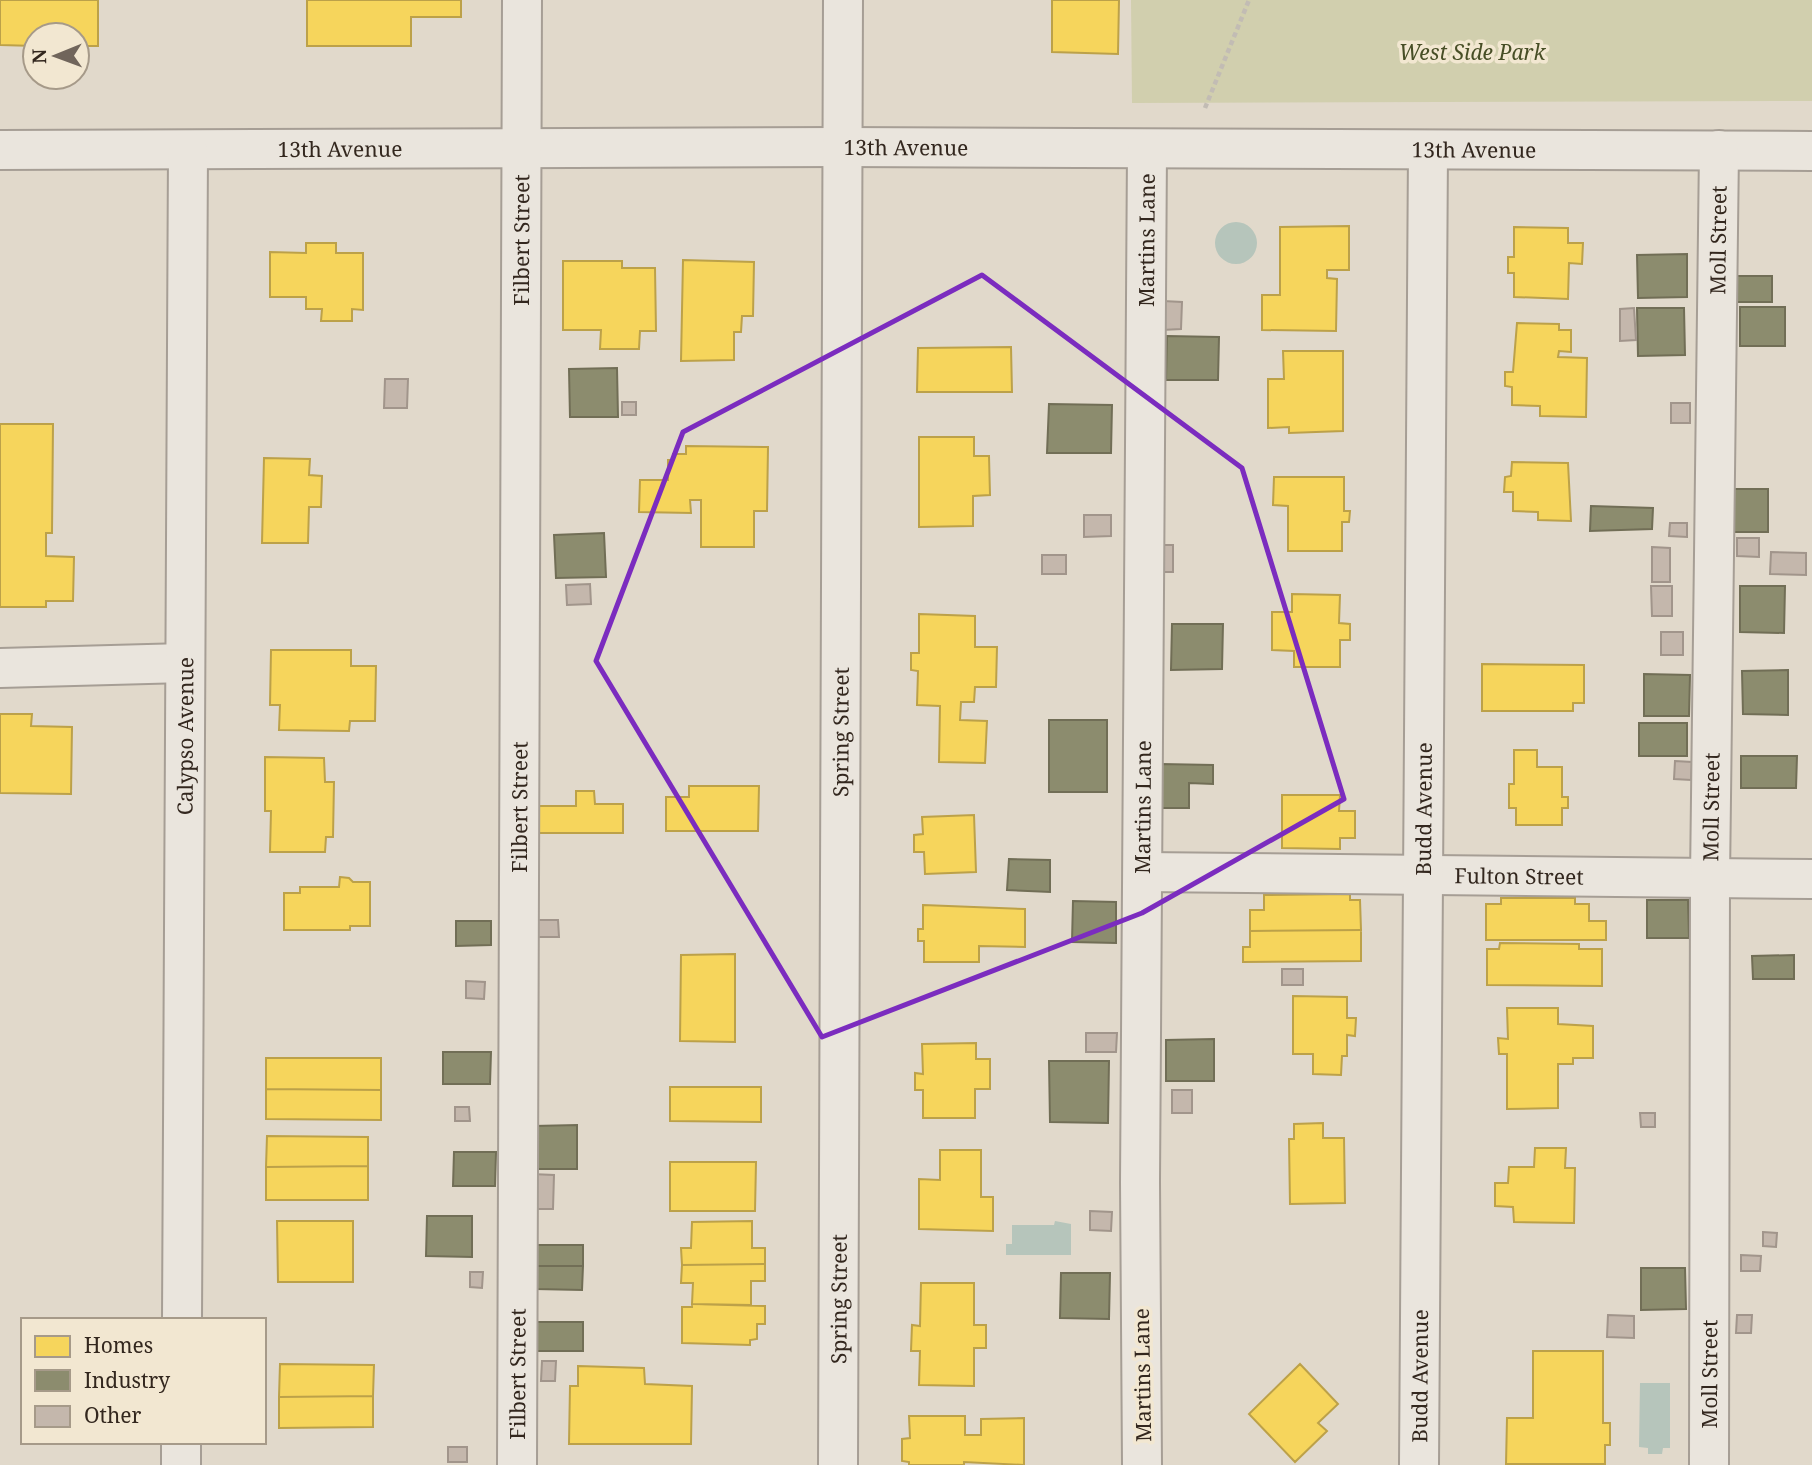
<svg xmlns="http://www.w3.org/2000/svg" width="1812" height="1465" font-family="'Noto Serif',serif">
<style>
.green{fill:#d1cfae}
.water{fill:#b6c5bb}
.homes{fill:#f6d55c;stroke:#bca149;stroke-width:2}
.industry{fill:#8c8c6e;stroke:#716e56;stroke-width:2}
.building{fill:#c4b7ac;stroke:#a1958b;stroke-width:2}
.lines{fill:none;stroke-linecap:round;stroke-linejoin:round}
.minor-casing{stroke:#a69e95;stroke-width:42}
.path{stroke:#c2bcb4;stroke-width:4.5;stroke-dasharray:5 3.5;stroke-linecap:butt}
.minor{stroke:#eae5dd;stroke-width:38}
.marked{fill:none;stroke:#7b2cbf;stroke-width:5;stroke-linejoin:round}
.labels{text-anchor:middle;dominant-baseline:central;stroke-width:7;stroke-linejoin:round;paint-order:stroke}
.park-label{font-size:21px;font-style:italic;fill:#474e26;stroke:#f2e7d1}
.street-label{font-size:21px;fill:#33271e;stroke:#f2e7d1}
</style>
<rect width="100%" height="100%" fill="#e1d9cb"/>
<!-- green -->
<path class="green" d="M 1131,0 L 1812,0 L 1812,101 L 1132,103 Z"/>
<!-- water -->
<path class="water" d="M1215 243a21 21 0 1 1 42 0a21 21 0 1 1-42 0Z
M 1055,1221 L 1071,1224 L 1071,1255 L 1006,1255 L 1006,1244 L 1012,1244 L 1012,1225 L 1054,1225 Z
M 1640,1383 L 1670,1383 L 1670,1448 L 1663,1448 L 1662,1454 L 1648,1454 L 1648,1448 L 1639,1447 Z"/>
<!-- homes -->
<path class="homes" d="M 0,0 L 98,0 L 98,46 L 77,46 L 77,35 L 35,35 L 35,46 L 0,45 Z
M 307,0 L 461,0 L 461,17 L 411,17 L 411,46 L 307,46 Z
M 1052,0 L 1119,0 L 1118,54 L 1052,52 Z
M 1349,226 L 1349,270 L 1327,270 L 1327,278 L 1337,279 L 1336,331 L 1262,330 L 1262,295 L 1280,295 L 1280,227 Z
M 1514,227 L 1568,228 L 1568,243 L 1583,243 L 1582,264 L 1569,263 L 1568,299 L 1514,297 L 1514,273 L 1508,273 L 1508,257 L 1514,257 Z
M 306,243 L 336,243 L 336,253 L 363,253 L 363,310 L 352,309 L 352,321 L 321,321 L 322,309 L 306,309 L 306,297 L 270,297 L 270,252 L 306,253 Z
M 683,260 L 754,262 L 753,316 L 742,316 L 741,332 L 734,332 L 734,360 L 681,361 Z
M 563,261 L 622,261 L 622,268 L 655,268 L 656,331 L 640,331 L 639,349 L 600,349 L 601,330 L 563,330 Z
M 1517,323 L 1559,324 L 1559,330 L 1571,330 L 1571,352 L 1559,351 L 1558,357 L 1587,358 L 1586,417 L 1540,416 L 1540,406 L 1512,405 L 1512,387 L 1505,386 L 1505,372 L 1513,372 Z
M 1011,347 L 1012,392 L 917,392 L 918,348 Z
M 1283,351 L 1343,351 L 1343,431 L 1289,433 L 1289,427 L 1268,428 L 1268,379 L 1284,379 Z
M 0,424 L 53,424 L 52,533 L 46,533 L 46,556 L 74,557 L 73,601 L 46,601 L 46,607 L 0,607 Z
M 919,437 L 974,437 L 974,456 L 989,456 L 990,495 L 973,496 L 973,526 L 919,527 Z
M 686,446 L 768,447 L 767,511 L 754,511 L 754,547 L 701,547 L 701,500 L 690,500 L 691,513 L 639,512 L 640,480 L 668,480 L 668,460 L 673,460 L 673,454 L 686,454 Z
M 264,458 L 310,459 L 309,475 L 322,476 L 321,507 L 309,507 L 308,543 L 262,543 Z
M 1512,462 L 1568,463 L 1571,521 L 1538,520 L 1538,512 L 1513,511 L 1513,492 L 1504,492 L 1505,477 L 1511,476 Z
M 1274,477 L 1344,477 L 1344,511 L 1350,511 L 1349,522 L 1342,522 L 1342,551 L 1288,551 L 1288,506 L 1273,505 Z
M 1292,594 L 1340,595 L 1339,623 L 1350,624 L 1350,640 L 1340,640 L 1340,667 L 1294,667 L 1294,651 L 1272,650 L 1272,612 L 1292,612 Z
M 919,614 L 975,616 L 975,647 L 997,647 L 996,687 L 975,687 L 974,702 L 961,702 L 960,720 L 987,721 L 985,763 L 939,762 L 940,706 L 917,705 L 918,671 L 911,670 L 911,653 L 919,653 Z
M 271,650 L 351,650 L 351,666 L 376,666 L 375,721 L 350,721 L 349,731 L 279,730 L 280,705 L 270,705 Z
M 1482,664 L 1584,665 L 1584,703 L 1573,703 L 1573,711 L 1482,711 Z
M 0,714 L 32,714 L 31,726 L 72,727 L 71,794 L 0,793 Z
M 1514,750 L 1537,750 L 1537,767 L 1562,767 L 1562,797 L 1568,797 L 1568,808 L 1562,808 L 1562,825 L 1516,825 L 1516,808 L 1509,808 L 1509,784 L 1514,784 Z
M 265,757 L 324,758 L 325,782 L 334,782 L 333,837 L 326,837 L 325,852 L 270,852 L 271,811 L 265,811 Z
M 689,786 L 759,786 L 758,831 L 666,831 L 666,797 L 689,797 Z
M 576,791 L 594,791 L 595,804 L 623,804 L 623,833 L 539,833 L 538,806 L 576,806 Z
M 1282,795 L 1340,795 L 1339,811 L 1355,811 L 1355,838 L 1340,838 L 1340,849 L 1282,848 Z
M 974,815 L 976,872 L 925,874 L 924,852 L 914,852 L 914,835 L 923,834 L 922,817 Z
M 340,877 L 349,878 L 353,882 L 370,882 L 370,926 L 350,926 L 350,930 L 284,930 L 284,893 L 300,893 L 300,887 L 339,887 Z
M 1350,894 L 1350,900 L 1360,900 L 1361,930 L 1250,931 L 1250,910 L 1264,910 L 1264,895 Z
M 1501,898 L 1575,898 L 1575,904 L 1589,904 L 1589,921 L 1606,921 L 1606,940 L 1486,940 L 1486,904 L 1501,904 Z
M 923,905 L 1025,909 L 1025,947 L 979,946 L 979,962 L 924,962 L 924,941 L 918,941 L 918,929 L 923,929 Z
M 1361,930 L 1361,961 L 1243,962 L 1243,947 L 1250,947 L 1250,931 Z
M 1500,943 L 1579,944 L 1579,949 L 1602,949 L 1602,986 L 1487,985 L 1487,949 L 1499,949 Z
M 735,954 L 735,1042 L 680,1041 L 681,955 Z
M 1293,996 L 1347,997 L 1347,1018 L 1356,1018 L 1355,1036 L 1347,1035 L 1347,1056 L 1342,1056 L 1341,1075 L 1313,1074 L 1313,1054 L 1293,1054 Z
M 1507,1008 L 1558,1008 L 1558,1024 L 1593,1026 L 1593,1058 L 1573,1058 L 1573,1064 L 1558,1064 L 1558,1108 L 1507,1109 L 1507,1054 L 1499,1054 L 1498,1038 L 1508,1039 Z
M 976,1043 L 976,1059 L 990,1059 L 990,1089 L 975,1089 L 975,1118 L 923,1118 L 923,1090 L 915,1090 L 915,1073 L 923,1074 L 922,1044 Z
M 266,1058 L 381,1058 L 381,1090 L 266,1089 Z
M 670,1087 L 761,1087 L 761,1122 L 670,1121 Z
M 266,1089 L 381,1090 L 381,1120 L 266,1119 Z
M 1323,1123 L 1323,1138 L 1344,1138 L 1345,1203 L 1290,1204 L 1289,1139 L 1294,1139 L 1294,1124 Z
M 267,1136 L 368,1137 L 368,1166 L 266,1167 Z
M 1535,1148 L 1566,1148 L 1565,1168 L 1575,1168 L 1574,1223 L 1514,1222 L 1513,1207 L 1495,1206 L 1495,1183 L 1508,1183 L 1509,1167 L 1534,1167 Z
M 940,1150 L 981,1150 L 981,1197 L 993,1197 L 993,1231 L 919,1229 L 919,1179 L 940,1180 Z
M 670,1162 L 756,1162 L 755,1211 L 670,1211 Z
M 368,1166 L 368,1200 L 266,1200 L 266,1167 Z
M 277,1221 L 353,1221 L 353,1282 L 278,1282 Z
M 752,1221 L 752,1248 L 765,1248 L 765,1264 L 682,1265 L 681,1248 L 691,1248 L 692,1222 Z
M 765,1264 L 765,1281 L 751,1281 L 751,1305 L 692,1304 L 693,1283 L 681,1283 L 682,1265 Z
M 921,1283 L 974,1283 L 974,1325 L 986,1325 L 986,1348 L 974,1348 L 974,1386 L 919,1385 L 920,1351 L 911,1351 L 912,1325 L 920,1326 Z
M 692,1304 L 765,1306 L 765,1324 L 757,1324 L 757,1339 L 750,1340 L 750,1345 L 682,1343 L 682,1307 L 692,1307 Z
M 1533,1351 L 1603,1351 L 1603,1423 L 1610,1423 L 1610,1445 L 1605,1445 L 1605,1464 L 1506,1464 L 1507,1418 L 1533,1418 Z
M 280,1364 L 374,1365 L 373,1396 L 279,1397 Z
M 1300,1364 L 1338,1404 L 1318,1423 L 1327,1431 L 1295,1462 L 1249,1414 Z
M 578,1366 L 644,1368 L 645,1384 L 692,1386 L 691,1444 L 569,1444 L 570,1386 L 578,1386 Z
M 373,1396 L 373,1427 L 279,1428 L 279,1397 Z
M 909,1416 L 965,1416 L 965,1435 L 981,1435 L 981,1419 L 1024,1418 L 1024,1465 L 964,1462 L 964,1465 L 909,1465 L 909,1462 L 902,1461 L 902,1439 L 910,1438 Z"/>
<!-- industry -->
<path class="industry" d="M 1687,254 L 1687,297 L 1638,298 L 1637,255 Z
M 1734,276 L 1772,276 L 1772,302 L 1734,302 Z
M 1740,307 L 1785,307 L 1785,346 L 1740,346 Z
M 1637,308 L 1684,308 L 1685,355 L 1638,356 Z
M 1167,336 L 1219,337 L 1218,380 L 1166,380 Z
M 617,368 L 618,417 L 570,417 L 569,369 Z
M 1049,404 L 1112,405 L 1111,453 L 1047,453 Z
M 1731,489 L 1768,489 L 1768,532 L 1730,532 Z
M 1591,506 L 1653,508 L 1652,529 L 1590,531 Z
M 604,533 L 606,577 L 556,578 L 554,535 Z
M 1740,586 L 1785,586 L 1784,633 L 1740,632 Z
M 1172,624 L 1223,624 L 1222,669 L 1171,670 Z
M 1788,670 L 1788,715 L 1743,714 L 1742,671 Z
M 1644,674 L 1690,675 L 1689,716 L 1644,716 Z
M 1049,720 L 1107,720 L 1107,792 L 1049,792 Z
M 1639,723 L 1687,723 L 1687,756 L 1639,756 Z
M 1741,756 L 1797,756 L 1796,788 L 1741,788 Z
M 1161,764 L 1213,765 L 1213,784 L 1189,783 L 1189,808 L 1161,808 Z
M 1009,859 L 1050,860 L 1050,892 L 1007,890 Z
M 1647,900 L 1688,900 L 1689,938 L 1647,938 Z
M 1073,901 L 1116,902 L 1116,943 L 1072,942 Z
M 456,921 L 491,921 L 491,945 L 456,946 Z
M 1794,955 L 1794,979 L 1753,979 L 1752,956 Z
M 1214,1039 L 1214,1081 L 1166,1081 L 1166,1040 Z
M 443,1052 L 491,1052 L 490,1084 L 443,1084 Z
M 1049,1061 L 1109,1061 L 1108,1123 L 1050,1122 Z
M 577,1125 L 577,1169 L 534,1169 L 534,1126 Z
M 454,1152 L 496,1152 L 495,1186 L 453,1186 Z
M 427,1216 L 472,1216 L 472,1257 L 426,1256 Z
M 536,1245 L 583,1245 L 583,1266 L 536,1266 Z
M 536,1266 L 583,1266 L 582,1290 L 536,1289 Z
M 1641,1268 L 1685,1268 L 1686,1309 L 1641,1310 Z
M 1061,1273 L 1110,1273 L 1109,1319 L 1060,1318 Z
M 534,1322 L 583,1322 L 583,1351 L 534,1351 Z"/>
<!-- building -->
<path class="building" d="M 1163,301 L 1182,302 L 1181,329 L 1162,330 Z
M 1634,308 L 1636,340 L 1620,341 L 1620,309 Z
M 385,379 L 408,379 L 407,408 L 384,408 Z
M 622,402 L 636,402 L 636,415 L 622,415 Z
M 1671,403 L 1690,403 L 1690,423 L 1671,423 Z
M 1084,515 L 1111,515 L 1111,536 L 1084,537 Z
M 1670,523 L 1687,523 L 1687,537 L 1669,536 Z
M 1737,538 L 1759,538 L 1759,557 L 1737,556 Z
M 1154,545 L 1173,545 L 1173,572 L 1153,572 Z
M 1652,547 L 1670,548 L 1670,582 L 1652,582 Z
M 1771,552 L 1806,553 L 1806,575 L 1770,574 Z
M 1042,555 L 1066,555 L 1066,574 L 1042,574 Z
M 590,584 L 591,604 L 567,605 L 566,585 Z
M 1651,586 L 1672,586 L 1672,616 L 1652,616 Z
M 1661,632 L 1683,632 L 1683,655 L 1661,655 Z
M 1675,761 L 1692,762 L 1691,780 L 1674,779 Z
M 535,920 L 558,920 L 559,937 L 535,937 Z
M 1282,969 L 1303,969 L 1303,985 L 1282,985 Z
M 466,981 L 485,982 L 484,999 L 466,998 Z
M 1086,1033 L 1117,1033 L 1116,1052 L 1086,1052 Z
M 1172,1090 L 1192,1090 L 1192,1113 L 1172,1113 Z
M 455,1107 L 469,1107 L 470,1121 L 455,1121 Z
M 1640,1113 L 1655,1113 L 1655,1127 L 1641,1127 Z
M 531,1174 L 554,1175 L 553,1209 L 530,1209 Z
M 1090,1211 L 1112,1212 L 1111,1231 L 1090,1230 Z
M 1763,1232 L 1777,1233 L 1776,1247 L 1763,1246 Z
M 1741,1255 L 1761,1256 L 1760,1271 L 1741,1271 Z
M 470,1272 L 483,1272 L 482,1288 L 470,1287 Z
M 1608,1315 L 1634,1316 L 1634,1338 L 1607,1337 Z
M 1737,1315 L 1752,1315 L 1751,1333 L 1736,1333 Z
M 542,1361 L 556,1361 L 555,1381 L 541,1381 Z
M 448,1447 L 467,1447 L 467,1462 L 448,1462 Z"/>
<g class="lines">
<defs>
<g id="minor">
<path id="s1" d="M 0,150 L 842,147 L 1812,151"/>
<path d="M 0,668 L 185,663"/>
<path id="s2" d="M 1143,872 L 1812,879"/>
<path id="s3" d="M 182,1320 L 188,151"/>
<path d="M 181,1465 L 181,1442"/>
<path id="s4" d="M 517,1465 L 522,0"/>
<path id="s5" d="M 838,1465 L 843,0"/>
<path id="s6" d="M 1142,1465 L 1140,1182 L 1147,151"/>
<path id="s7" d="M 1419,1465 L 1428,151"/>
<path id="s8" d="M 1709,1465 L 1710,878 L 1719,150"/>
</g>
</defs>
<!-- minor casing -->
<use href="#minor" class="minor-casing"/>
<!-- path -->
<path class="path" d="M 1205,108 L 1249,0"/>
<!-- minor -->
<use href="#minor" class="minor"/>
</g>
<!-- marked area -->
<path class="marked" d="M 982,275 L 1242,468 L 1344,799 L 1142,913 L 822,1037 L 596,661 L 683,432 Z"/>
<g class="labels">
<!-- park labels -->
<g class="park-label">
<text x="1472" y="52">West Side Park</text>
</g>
<!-- street labels -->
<g class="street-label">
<text stroke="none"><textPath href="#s1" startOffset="906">13th Avenue</textPath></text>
<text stroke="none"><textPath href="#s1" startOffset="340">13th Avenue</textPath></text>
<text stroke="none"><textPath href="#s1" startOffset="1474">13th Avenue</textPath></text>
<text stroke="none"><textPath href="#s4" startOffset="1225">Filbert Street</textPath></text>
<text stroke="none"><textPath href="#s8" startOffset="1225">Moll Street</textPath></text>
<text stroke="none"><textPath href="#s6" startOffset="1225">Martins Lane</textPath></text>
<text stroke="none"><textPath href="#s5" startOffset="733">Spring Street</textPath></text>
<text stroke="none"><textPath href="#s3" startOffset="584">Calypso Avenue</textPath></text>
<text stroke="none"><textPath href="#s4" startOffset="658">Filbert Street</textPath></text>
<text stroke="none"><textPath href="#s8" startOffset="658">Moll Street</textPath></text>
<text stroke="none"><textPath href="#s6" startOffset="658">Martins Lane</textPath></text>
<text stroke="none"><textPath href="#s7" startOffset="656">Budd Avenue</textPath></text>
<text stroke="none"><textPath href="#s2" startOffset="376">Fulton Street</textPath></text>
<text stroke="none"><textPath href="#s5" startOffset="166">Spring Street</textPath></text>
<text stroke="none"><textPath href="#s4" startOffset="91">Filbert Street</textPath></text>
<text stroke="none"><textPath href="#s8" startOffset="91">Moll Street</textPath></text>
<text transform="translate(1142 1375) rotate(-91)">Martins Lane</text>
<text stroke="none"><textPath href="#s7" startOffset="89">Budd Avenue</textPath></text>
</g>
</g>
<!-- legend -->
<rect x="21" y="1318" width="245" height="126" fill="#f2e7d1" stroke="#a69a89" stroke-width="2"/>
<rect x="35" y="1336" width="35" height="21" fill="#f6d55c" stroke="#a69a89" stroke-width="2"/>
<text x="84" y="1353" font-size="21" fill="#33271e">Homes</text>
<rect x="35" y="1370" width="35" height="21" fill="#8c8c6e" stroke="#a69a89" stroke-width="2"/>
<text x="84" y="1388" font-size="21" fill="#33271e">Industry</text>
<rect x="35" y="1406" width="35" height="21" fill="#c4b7ac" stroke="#a69a89" stroke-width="2"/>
<text x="84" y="1423" font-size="21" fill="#33271e">Other</text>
<!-- north arrow -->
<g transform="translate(56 56) rotate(269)"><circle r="33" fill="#f2e7d1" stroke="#a69a89" stroke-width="2"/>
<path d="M0-5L12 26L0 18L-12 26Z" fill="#70655b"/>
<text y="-10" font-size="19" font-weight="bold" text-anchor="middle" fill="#33271e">N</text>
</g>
</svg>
